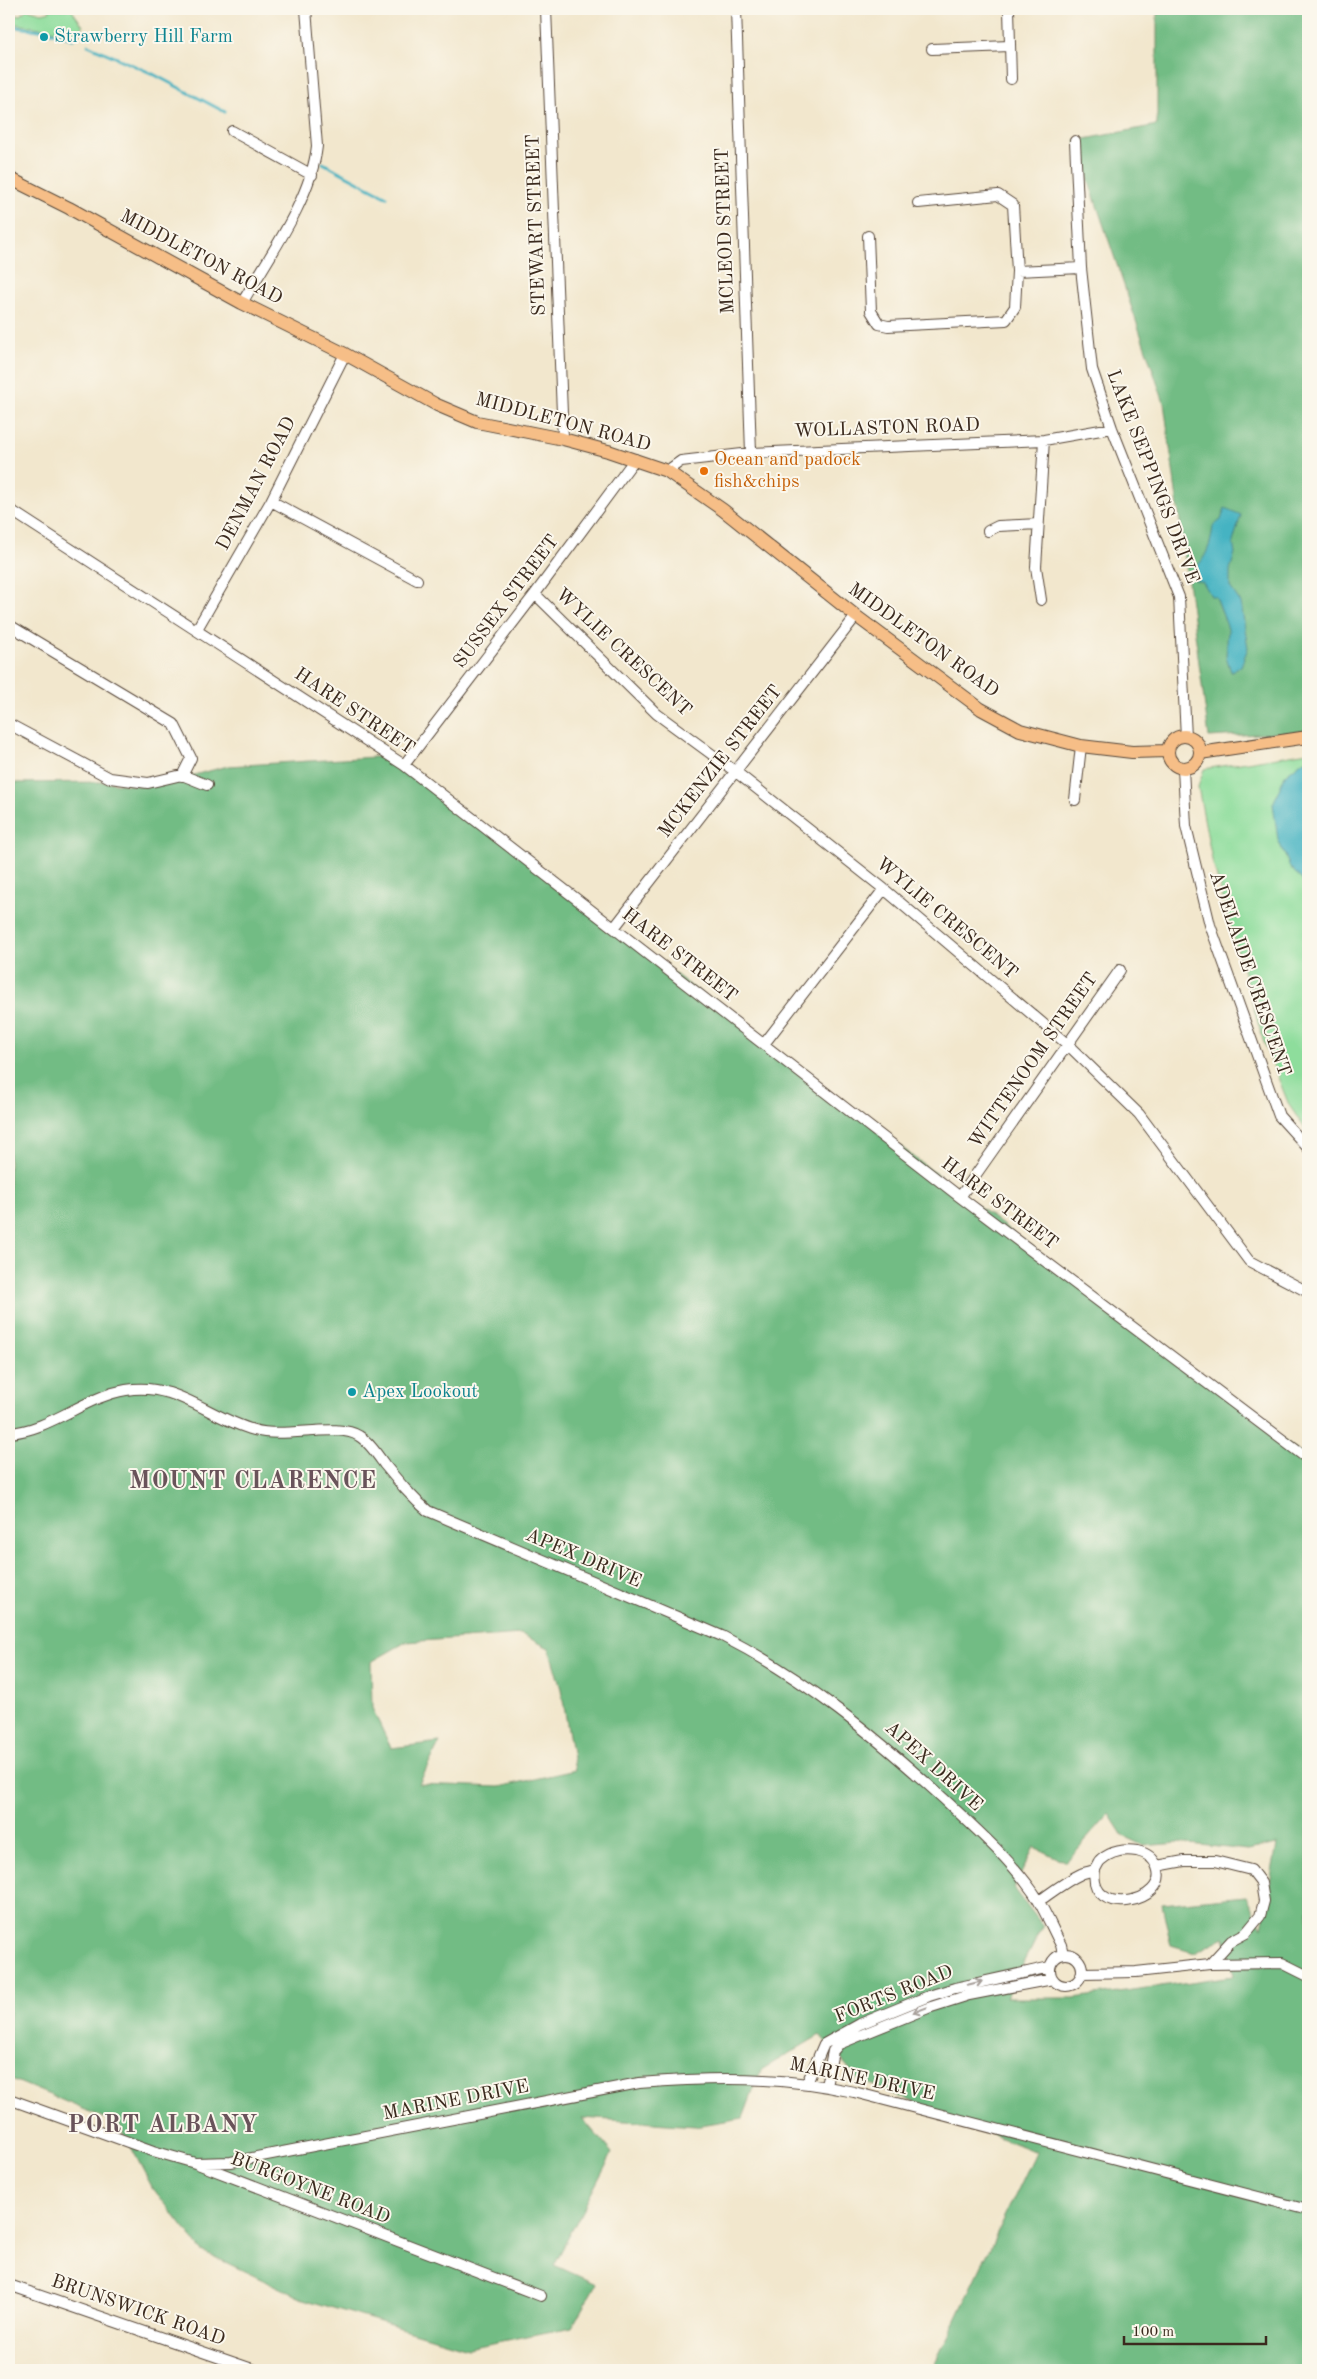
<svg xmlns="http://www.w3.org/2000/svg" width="1317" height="2379" font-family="'Old Standard TT',serif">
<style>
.green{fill:#8edd9c;stroke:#64845d}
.forest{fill:#72bc84;stroke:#567351;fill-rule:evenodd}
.water{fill:#45b3c2;stroke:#406e70}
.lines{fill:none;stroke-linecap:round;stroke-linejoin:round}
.stream{stroke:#45b3c2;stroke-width:3}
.minor-casing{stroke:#564638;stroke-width:12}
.major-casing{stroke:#564638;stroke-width:14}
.minor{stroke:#fff;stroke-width:10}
.major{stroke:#f6be87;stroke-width:12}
.oneway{stroke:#a79f9a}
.culture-dot{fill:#0f9aa8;stroke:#fbf7ec;stroke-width:2}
.food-dot{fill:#e8710a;stroke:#fbf7ec;stroke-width:2}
.labels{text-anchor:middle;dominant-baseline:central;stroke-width:4;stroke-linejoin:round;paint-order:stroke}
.culture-label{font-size:19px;fill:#0d838f;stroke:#fbf7ec;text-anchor:start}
.street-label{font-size:19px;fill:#3b2a1e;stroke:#fbf7ec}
.food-label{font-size:19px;fill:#c56008;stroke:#fbf7ec;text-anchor:start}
.district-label{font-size:24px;font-weight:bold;letter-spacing:1px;fill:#69535a;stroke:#fbf7ec}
</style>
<rect width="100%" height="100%" fill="#fbf7ec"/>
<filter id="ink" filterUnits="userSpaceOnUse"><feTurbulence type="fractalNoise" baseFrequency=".02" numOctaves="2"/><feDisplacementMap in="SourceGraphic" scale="10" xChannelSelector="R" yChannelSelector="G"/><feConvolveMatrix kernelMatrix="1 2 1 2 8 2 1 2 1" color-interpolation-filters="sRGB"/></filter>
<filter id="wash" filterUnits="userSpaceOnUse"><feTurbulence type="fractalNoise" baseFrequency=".0096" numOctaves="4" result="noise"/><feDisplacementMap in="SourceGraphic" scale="20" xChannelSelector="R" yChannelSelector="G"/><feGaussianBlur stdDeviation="1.12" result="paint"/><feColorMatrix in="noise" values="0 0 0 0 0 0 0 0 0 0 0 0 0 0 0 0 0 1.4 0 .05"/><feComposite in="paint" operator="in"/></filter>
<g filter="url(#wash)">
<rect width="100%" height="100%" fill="#f2e7cd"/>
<!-- green -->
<path class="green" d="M 27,9 L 42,13 L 50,11 L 49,9 L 71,9 L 83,26 L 78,37 L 47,29 L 9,23 L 10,16 L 21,15 Z
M 1308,752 L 1308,1133 L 1289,1105 L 1263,1040 L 1212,860 L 1198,787 L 1204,769 Z"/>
<!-- forest -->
<path class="forest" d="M 1157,9 L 1308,9 L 1308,731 L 1209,737 L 1164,403 L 1075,141 L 1157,125 Z
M 391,756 L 1308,1459 L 1308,2370 L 932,2370 L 1036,2152 L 859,2080 L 820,2035 L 761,2070 L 743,2118 L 695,2126 L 582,2118 L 612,2153 L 554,2265 L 596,2284 L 572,2327 L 468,2348 L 303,2299 L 202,2251 L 152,2187 L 119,2124 L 9,2078 L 9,783 L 105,782 L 148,787 L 228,766 ZM 521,1634 L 549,1648 L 561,1689 L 575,1770 L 499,1787 L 419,1784 L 440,1742 L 391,1748 L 372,1708 L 371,1662 L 406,1642 ZM 1109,1814 L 1123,1836 L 1144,1846 L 1179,1843 L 1248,1850 L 1277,1844 L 1262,1928 L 1246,1896 L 1162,1904 L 1171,1946 L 1195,1953 L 1225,1937 L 1233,1976 L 1074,1998 L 1006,1998 L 1043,1926 L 1014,1888 L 1034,1847 L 1066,1862 Z"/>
<!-- water -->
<path class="water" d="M 1225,508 L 1241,515 L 1233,542 L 1235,553 L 1230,570 L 1230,587 L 1241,603 L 1248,648 L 1241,666 L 1231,672 L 1226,656 L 1228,629 L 1216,597 L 1211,596 L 1203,582 L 1195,580 L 1193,571 C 1207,557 1211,544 1213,526 L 1221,520 Z
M 1304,760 L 1308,760 L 1308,887 L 1290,867 L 1278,840 L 1273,804 L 1285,775 Z"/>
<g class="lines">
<!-- stream -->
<path class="stream" d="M 9,26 L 47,31 L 73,39
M 88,45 L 153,74 L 225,112
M 323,163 L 387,197"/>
</g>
</g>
<g filter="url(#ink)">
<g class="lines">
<defs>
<path id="minor" d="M 546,9 L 563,439
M 736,9 L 751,453
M 1009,9 L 1011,79
M 932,49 L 1010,46
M 232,131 L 312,175
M 1075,141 L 1081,268 L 1092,369 L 1112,428 L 1179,597 L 1186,737
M 868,236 L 871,311 L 879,324 L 888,326 L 1006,320 L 1015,307 L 1017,271 L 1013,205 L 998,195 L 918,203
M 1017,271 L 1081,268
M 242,303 C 269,256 311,200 317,146 L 306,9
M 667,471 L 681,461 L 751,453 L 1044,440 L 1112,428
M 271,501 L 417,580
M 9,509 L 404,765 L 960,1197 L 1308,1459
M 988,531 L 998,526 L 1038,524
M 535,594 L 657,714 L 736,772 L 884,889 L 1067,1044 L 1139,1114 L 1249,1261 L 1308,1292
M 1041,600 L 1036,567 L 1044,440
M 9,625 L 174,724 L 191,758 L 182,776
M 197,629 L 271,501 L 345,354
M 9,724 L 110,778 L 148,783 L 182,775 L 207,785
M 404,765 L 535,594 L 635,459
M 1183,768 L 1186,826 L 1210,925 L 1279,1116 L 1308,1148
M 1075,800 L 1081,746
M 614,928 L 856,616
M 764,1044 L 884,889
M 960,1197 L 1120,970
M 9,1433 C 51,1430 84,1397 126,1390 C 175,1381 209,1418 254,1430 C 285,1439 338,1422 359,1436 C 369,1442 377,1454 384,1464 C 398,1481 411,1497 428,1511 L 722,1636 C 805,1678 875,1736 944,1799 C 975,1828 1008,1857 1033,1892 C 1044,1908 1052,1928 1061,1945 L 1063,1954
M 1157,1866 L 1184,1861 L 1215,1861 L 1251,1870 L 1261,1883 L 1264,1901 L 1260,1916 L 1246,1933 L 1231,1941 L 1210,1964
M 1039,1901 C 1052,1892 1066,1881 1081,1874 C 1084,1872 1092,1872 1095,1869 C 1097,1867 1098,1862 1101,1860 C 1111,1851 1125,1849 1137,1851 C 1146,1853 1154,1858 1157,1867 C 1171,1903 1087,1920 1095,1870
M1050 1970a16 16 0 1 1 32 0a16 16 0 1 1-32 0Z
M 1082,1973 L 1136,1972 L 1210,1964 L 1282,1963 L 1308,1976
M 807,2083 L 824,2044 L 860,2024 L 929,1996 L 955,1988 L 1050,1967
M 826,2086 L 833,2051 L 839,2044 L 928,2008 L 969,1995 L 1053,1979
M 9,2099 L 153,2151 L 195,2163 L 541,2296
M 195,2163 L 231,2162 L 639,2083 C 715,2077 779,2076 854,2092 L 1308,2210
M 9,2285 L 255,2370"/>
<path id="major" d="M 9,178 L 69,208 L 242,303 L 345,354 L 437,405 L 477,422 L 563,439 L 608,451 L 667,471 L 723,510 L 856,616 L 981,709 L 1020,730 L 1081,746 L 1132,752 L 1168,751
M1168 752a16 16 0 1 1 32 0a16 16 0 1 1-32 0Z
M 1200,753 L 1308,737"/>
</defs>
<!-- minor casing -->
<use href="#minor" class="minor-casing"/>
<!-- major casing -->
<use href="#major" class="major-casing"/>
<!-- minor -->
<use href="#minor" class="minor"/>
<!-- major -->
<use href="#major" class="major"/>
</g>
<!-- one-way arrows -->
<defs><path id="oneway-shaft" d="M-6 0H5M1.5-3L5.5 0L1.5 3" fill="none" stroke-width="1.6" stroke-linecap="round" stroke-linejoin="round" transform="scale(1.25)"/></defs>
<g class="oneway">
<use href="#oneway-shaft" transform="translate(975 1983) rotate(-13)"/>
<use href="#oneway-shaft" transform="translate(920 2010) rotate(159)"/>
</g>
</g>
<!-- markers -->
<g class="culture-dot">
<circle cx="44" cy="37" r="5"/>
<circle cx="352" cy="1392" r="5"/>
</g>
<circle class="food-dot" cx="704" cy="471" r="5"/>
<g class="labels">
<!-- culture labels -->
<g class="culture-label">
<text x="54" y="37">Strawberry Hill Farm</text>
<text x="362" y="1392">Apex Lookout</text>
</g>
<!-- street labels -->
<g class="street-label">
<text transform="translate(537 225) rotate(-92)">STEWART STREET</text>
<text transform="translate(726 231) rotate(-92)">MCLEOD STREET</text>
<text transform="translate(201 258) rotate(28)">MIDDLETON ROAD</text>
<text transform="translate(563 423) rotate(15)">MIDDLETON ROAD</text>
<text transform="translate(887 429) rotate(-2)">WOLLASTON ROAD</text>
<text transform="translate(1152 477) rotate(69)">LAKE SEPPINGS DRIVE</text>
<text transform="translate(257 484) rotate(-62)">DENMAN ROAD</text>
<text transform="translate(507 602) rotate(-53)">SUSSEX STREET</text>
<text transform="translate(923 641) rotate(36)">MIDDLETON ROAD</text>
<text transform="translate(623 653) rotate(43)">WYLIE CRESCENT</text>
<text transform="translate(354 712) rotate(34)">HARE STREET</text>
<text transform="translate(721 762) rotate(-52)">MCKENZIE STREET</text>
<text transform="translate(946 919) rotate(40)">WYLIE CRESCENT</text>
<text transform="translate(679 956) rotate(38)">HARE STREET</text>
<text transform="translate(1249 974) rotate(71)">ADELAIDE CRESCENT</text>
<text transform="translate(1034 1061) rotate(-55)">WITTENOOM STREET</text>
<text transform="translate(999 1204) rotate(37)">HARE STREET</text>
<text transform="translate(583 1559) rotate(23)">APEX DRIVE</text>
<text transform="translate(933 1767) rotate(42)">APEX DRIVE</text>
<text transform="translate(894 1995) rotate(-22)">FORTS ROAD</text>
<text transform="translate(862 2080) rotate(12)">MARINE DRIVE</text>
<text transform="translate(456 2101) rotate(-11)">MARINE DRIVE</text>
<text transform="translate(310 2189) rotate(21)">BURGOYNE ROAD</text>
<text transform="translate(138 2311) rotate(19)">BRUNSWICK ROAD</text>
</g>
<!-- food labels -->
<g class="food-label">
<text x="714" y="460">Ocean and padock<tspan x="714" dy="22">fish&amp;chips</tspan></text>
</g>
<!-- district labels -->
<g class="district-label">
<text x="253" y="1482">MOUNT CLARENCE</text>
<text x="163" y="2126">PORT ALBANY</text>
</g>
</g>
<!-- margin -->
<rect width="1317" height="2379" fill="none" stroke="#fbf7ec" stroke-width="30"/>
<!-- scale -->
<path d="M1124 2336v8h142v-8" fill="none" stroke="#3b2a1e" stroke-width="2.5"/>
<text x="1132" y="2336" font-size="15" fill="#3b2a1e" stroke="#fbf7ec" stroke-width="4" paint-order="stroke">100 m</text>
</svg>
